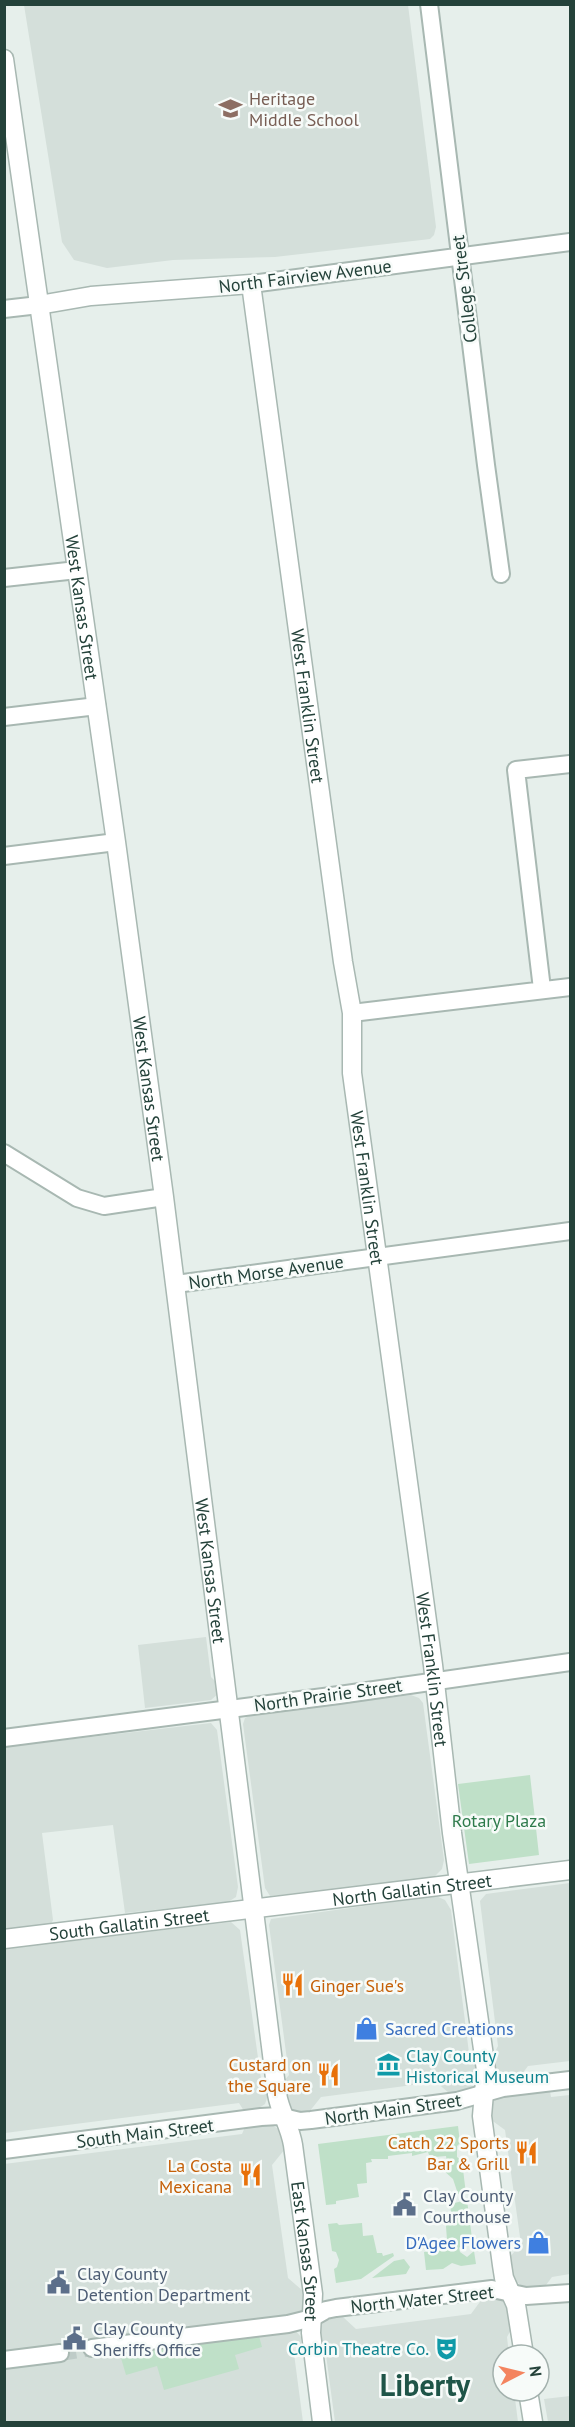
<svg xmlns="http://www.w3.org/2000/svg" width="575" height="2427" font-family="'PT Sans',sans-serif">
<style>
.built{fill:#d4dfda}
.green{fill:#bfe0c8}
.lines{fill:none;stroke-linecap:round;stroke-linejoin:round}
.minor-tunnel{stroke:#bfccc8;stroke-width:16;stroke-dasharray:16 8;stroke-linecap:butt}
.minor-casing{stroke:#a8b8b2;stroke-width:20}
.tertiary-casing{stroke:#a8b8b2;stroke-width:21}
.minor{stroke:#fff;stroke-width:16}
.tertiary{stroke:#fff;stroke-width:18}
.labels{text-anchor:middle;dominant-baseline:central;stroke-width:5;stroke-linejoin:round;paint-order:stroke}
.education-label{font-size:18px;fill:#785e54;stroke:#f7fbf9;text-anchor:start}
.street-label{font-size:18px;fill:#24423a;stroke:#f7fbf9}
.park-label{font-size:18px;fill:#2d7a4b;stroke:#f7fbf9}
.food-label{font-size:18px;fill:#c56008;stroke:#f7fbf9;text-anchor:end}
.shop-label{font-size:18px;fill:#366cbe;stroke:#f7fbf9;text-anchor:start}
.culture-label{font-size:18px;fill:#0d838f;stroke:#f7fbf9;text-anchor:start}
.service-label{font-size:18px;fill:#4e5e75;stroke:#f7fbf9;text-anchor:start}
.town-label{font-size:30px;font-weight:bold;fill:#1f5548;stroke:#f7fbf9}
</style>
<rect width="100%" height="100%" fill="#e6efeb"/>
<!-- built -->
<path class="built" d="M 24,5 L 408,5 L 436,227 L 434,235 L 430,239 L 275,257 L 173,260 L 107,268 L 74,260 L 62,242 Z
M 206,1637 L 211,1677 L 218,1684 L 219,1693 L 211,1700 L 145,1708 L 138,1645 Z
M 411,1695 L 419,1698 L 423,1703 L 444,1860 L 442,1869 L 435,1876 L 431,1878 L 270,1896 L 265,1888 L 243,1724 L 245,1718 L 251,1715 Z
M 211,1723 L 217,1730 L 238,1887 L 236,1897 L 228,1902 L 125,1913 L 113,1825 L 42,1833 L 53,1920 L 51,1924 L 5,1929 L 5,1747 Z
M 570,1883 L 570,2061 L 528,2066 L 519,2078 L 505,2078 L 494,2069 L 492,2058 L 498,2046 L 480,1901 L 486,1894 Z
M 436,1896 L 445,1900 L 451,1910 L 469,2053 L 476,2060 L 477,2083 L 475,2087 L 466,2092 L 449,2093 L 436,2082 L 321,2097 L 309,2112 L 291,2110 L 289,2107 L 283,2082 L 289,2075 L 269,1925 L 271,1919 Z
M 231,1922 L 240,1930 L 261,2079 L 267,2084 L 268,2095 L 265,2104 L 259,2108 L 244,2111 L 239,2103 L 5,2133 L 4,1949 Z
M 550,2091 L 551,2097 L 570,2095 L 570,2274 L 552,2277 L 546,2285 L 523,2287 L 514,2280 L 509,2258 L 521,2244 L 505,2130 L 490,2119 L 491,2104 L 496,2099 L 511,2094 Z
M 270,2124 L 280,2130 L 285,2149 L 272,2165 L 288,2278 L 303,2291 L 304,2295 L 304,2308 L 295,2330 L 301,2337 L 301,2345 L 293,2346 L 303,2422 L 5,2422 L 4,2164 L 242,2134 L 245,2127 Z
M 495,2297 L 503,2299 L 508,2304 L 512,2328 L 507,2337 L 509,2355 L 503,2355 L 503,2391 L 514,2391 L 518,2422 L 335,2422 L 326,2355 L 321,2345 L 319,2328 L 326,2319 L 343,2317 L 356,2329 L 471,2314 L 482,2299 Z
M 570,2396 L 570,2422 L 548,2422 L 544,2399 Z"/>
<!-- green -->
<path class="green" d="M 530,1775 L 539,1855 L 469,1864 L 458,1784 Z
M 458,2126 L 460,2143 L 457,2146 L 457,2157 L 462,2161 L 466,2194 L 458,2194 L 453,2179 L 443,2170 L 448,2169 L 446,2156 L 434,2157 L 433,2155 L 429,2155 L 428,2152 L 412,2156 L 412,2153 L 388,2156 L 388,2159 L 371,2159 L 372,2162 L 366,2163 L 367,2183 L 357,2184 L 359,2197 L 336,2201 L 336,2204 L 326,2205 L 318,2144 Z
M 467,2200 L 473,2246 L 463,2244 L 459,2248 L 460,2252 L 467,2257 L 474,2251 L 476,2264 L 461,2266 L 452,2263 L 443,2269 L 426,2270 L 424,2252 L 440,2250 L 440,2247 L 443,2246 L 443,2241 L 447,2240 L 445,2213 L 451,2212 L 450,2204 Z
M 337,2223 L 339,2225 L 362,2223 L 363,2236 L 373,2235 L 377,2253 L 382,2253 L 383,2256 L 393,2253 L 394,2256 L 361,2279 L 336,2283 L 334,2269 L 337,2267 L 339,2260 L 336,2252 L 332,2251 L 328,2224 Z
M 404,2259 L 410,2267 L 406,2274 L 372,2278 L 394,2261 Z
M 259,2336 L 262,2347 L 235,2355 L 239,2369 L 164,2390 L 157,2366 L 126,2375 L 121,2358 L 154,2349 Z"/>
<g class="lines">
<!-- minor-tunnel -->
<path class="minor-tunnel" d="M 60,2353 L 92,2348"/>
<defs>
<path id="minor" d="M 429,4 L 486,465 L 501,574
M 251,284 L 570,242
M 4,309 L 39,305
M 4,578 L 77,570
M 4,717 L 97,706
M 4,856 L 116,842
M 542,989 L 516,770 L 570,764
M 352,1013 L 570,987
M 4,1153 L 77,1198 L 104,1206 L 164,1197
M 176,1284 L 570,1231
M 4,1738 L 339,1695 L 570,1662
M 4,2150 L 261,2117 L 279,2116 L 300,2121 L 311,2120 L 457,2101 L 503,2088 L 570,2080
M 92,2348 L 288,2324 L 312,2318 L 326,2310 L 336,2308 L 492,2289 L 526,2296 L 570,2293
M 4,2360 L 60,2353"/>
<g id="tertiary">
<path id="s1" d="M 4,59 L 116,842 L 164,1197 L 277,2094 C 280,2112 290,2126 293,2145 L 313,2294 L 311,2333 L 322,2422"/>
<path id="s2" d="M 39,305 L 91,296 L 251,284 L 343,962 L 352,1013 L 352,1073 L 433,1665 L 452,1833 L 486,2070 L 482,2116 L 502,2265 L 504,2278 L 516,2305 L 524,2355"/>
<path id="s3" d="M 4,1939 L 570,1870"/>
<path d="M 528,2391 L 533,2422"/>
</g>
</defs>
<!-- minor casing -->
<use href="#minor" class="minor-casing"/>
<!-- tertiary casing -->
<use href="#tertiary" class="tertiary-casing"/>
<!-- minor -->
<use href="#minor" class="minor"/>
<!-- tertiary -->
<use href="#tertiary" class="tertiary"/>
</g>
<!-- icons -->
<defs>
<symbol id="school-bare" viewBox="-9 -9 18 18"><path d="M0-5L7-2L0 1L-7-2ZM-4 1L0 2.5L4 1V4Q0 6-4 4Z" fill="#8d6e63" stroke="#f7fbf9" stroke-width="2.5" paint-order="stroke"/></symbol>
<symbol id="restaurant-bare" viewBox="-9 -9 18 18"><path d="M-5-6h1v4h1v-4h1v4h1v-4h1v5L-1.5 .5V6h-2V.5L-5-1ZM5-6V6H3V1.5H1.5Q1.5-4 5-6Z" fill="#e8710a" stroke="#f7fbf9" stroke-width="2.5" paint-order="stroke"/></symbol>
<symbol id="shop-bare" viewBox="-9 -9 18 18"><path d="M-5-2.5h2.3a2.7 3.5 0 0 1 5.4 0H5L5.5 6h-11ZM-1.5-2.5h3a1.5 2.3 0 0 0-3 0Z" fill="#3f7fe0" stroke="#f7fbf9" stroke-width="2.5" paint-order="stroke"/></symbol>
<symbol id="museum-bare" viewBox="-9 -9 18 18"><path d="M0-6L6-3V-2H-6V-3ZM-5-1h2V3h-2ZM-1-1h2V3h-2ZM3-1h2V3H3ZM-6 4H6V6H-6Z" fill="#0f9aa8" stroke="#f7fbf9" stroke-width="2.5" paint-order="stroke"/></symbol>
<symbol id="civic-bare" viewBox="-9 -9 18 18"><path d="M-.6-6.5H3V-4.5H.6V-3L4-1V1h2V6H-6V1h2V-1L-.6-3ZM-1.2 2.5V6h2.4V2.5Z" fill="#5c6f8a" stroke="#f7fbf9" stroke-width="2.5" paint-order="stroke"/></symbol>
<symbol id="theatre-bare" viewBox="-9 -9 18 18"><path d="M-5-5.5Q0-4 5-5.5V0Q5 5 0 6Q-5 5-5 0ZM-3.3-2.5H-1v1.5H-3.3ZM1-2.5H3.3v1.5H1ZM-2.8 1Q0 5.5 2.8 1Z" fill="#0f9aa8" stroke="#f7fbf9" stroke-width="2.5" paint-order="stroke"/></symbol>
</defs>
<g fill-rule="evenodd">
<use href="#school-bare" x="214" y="92" width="33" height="33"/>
<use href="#restaurant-bare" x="276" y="1968" width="33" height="33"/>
<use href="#shop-bare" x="350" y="2012" width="33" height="33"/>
<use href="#museum-bare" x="372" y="2048" width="33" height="33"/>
<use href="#restaurant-bare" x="312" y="2058" width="33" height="33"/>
<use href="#restaurant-bare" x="510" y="2136" width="33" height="33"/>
<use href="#restaurant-bare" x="234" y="2158" width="33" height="33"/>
<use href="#civic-bare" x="388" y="2188" width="33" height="33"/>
<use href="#shop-bare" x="522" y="2226" width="33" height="33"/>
<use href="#civic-bare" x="42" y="2266" width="33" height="33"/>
<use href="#civic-bare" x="58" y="2322" width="33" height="33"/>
<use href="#theatre-bare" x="430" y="2332" width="33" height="33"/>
</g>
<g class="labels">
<!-- education labels -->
<g class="education-label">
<text x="249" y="98">Heritage<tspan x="249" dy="21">Middle School</tspan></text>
</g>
<!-- street labels -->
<g class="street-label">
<text transform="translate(305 276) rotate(-7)">North Fairview Avenue</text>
<text transform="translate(464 289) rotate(-97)">College Street</text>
<text stroke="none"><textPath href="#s1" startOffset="554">West Kansas Street</textPath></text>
<text stroke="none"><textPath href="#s2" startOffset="639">West Franklin Street</textPath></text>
<text stroke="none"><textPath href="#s1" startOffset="1040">West Kansas Street</textPath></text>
<text stroke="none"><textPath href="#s2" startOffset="1125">West Franklin Street</textPath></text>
<text transform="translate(266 1272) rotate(-8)">North Morse Avenue</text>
<text stroke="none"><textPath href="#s1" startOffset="1526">West Kansas Street</textPath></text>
<text stroke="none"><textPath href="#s2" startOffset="1611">West Franklin Street</textPath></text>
<text transform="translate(328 1695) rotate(-8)">North Prairie Street</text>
<text stroke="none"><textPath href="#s3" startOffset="411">North Gallatin Street</textPath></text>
<text stroke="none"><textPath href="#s3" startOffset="126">South Gallatin Street</textPath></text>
<text transform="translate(393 2109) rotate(-8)">North Main Street</text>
<text transform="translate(145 2133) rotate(-7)">South Main Street</text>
<text stroke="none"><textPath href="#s1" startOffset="2214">East Kansas Street</textPath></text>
<text transform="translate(422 2299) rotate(-6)">North Water Street</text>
</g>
<!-- park labels -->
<g class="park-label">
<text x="499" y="1820">Rotary Plaza</text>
</g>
<!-- food labels -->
<g class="food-label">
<text x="310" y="1985" text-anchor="start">Ginger Sue's</text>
<text x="311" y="2064">Custard on<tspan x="311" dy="21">the Square</tspan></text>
<text x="509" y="2142">Catch 22 Sports<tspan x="509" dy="21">Bar &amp; Grill</tspan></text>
<text x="232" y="2165">La Costa<tspan x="232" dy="21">Mexicana</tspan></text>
</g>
<!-- shop labels -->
<g class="shop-label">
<text x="385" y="2028">Sacred Creations</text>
<text x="521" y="2242" text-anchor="end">D'Agee Flowers</text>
</g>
<!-- culture labels -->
<g class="culture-label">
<text x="406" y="2055">Clay County<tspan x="406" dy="21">Historical Museum</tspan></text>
<text x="429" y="2348" text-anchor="end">Corbin Theatre Co.</text>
</g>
<!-- service labels -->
<g class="service-label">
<text x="423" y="2195">Clay County<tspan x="423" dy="21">Courthouse</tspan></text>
<text x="77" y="2273">Clay County<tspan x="77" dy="21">Detention Department</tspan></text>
<text x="93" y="2328">Clay County<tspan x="93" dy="21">Sheriffs Office</tspan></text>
</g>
<!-- town labels -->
<g class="town-label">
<text x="425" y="2384">Liberty</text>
</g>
</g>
<!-- border -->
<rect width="575" height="2427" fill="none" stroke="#24423a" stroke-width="12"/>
<!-- north arrow -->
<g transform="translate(521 2373) rotate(83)"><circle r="28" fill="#f7fbf9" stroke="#a3b1ad" stroke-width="1.5"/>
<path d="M0-4.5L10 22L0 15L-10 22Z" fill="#f4845f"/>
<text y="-9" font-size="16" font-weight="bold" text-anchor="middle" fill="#24423a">N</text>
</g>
</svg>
